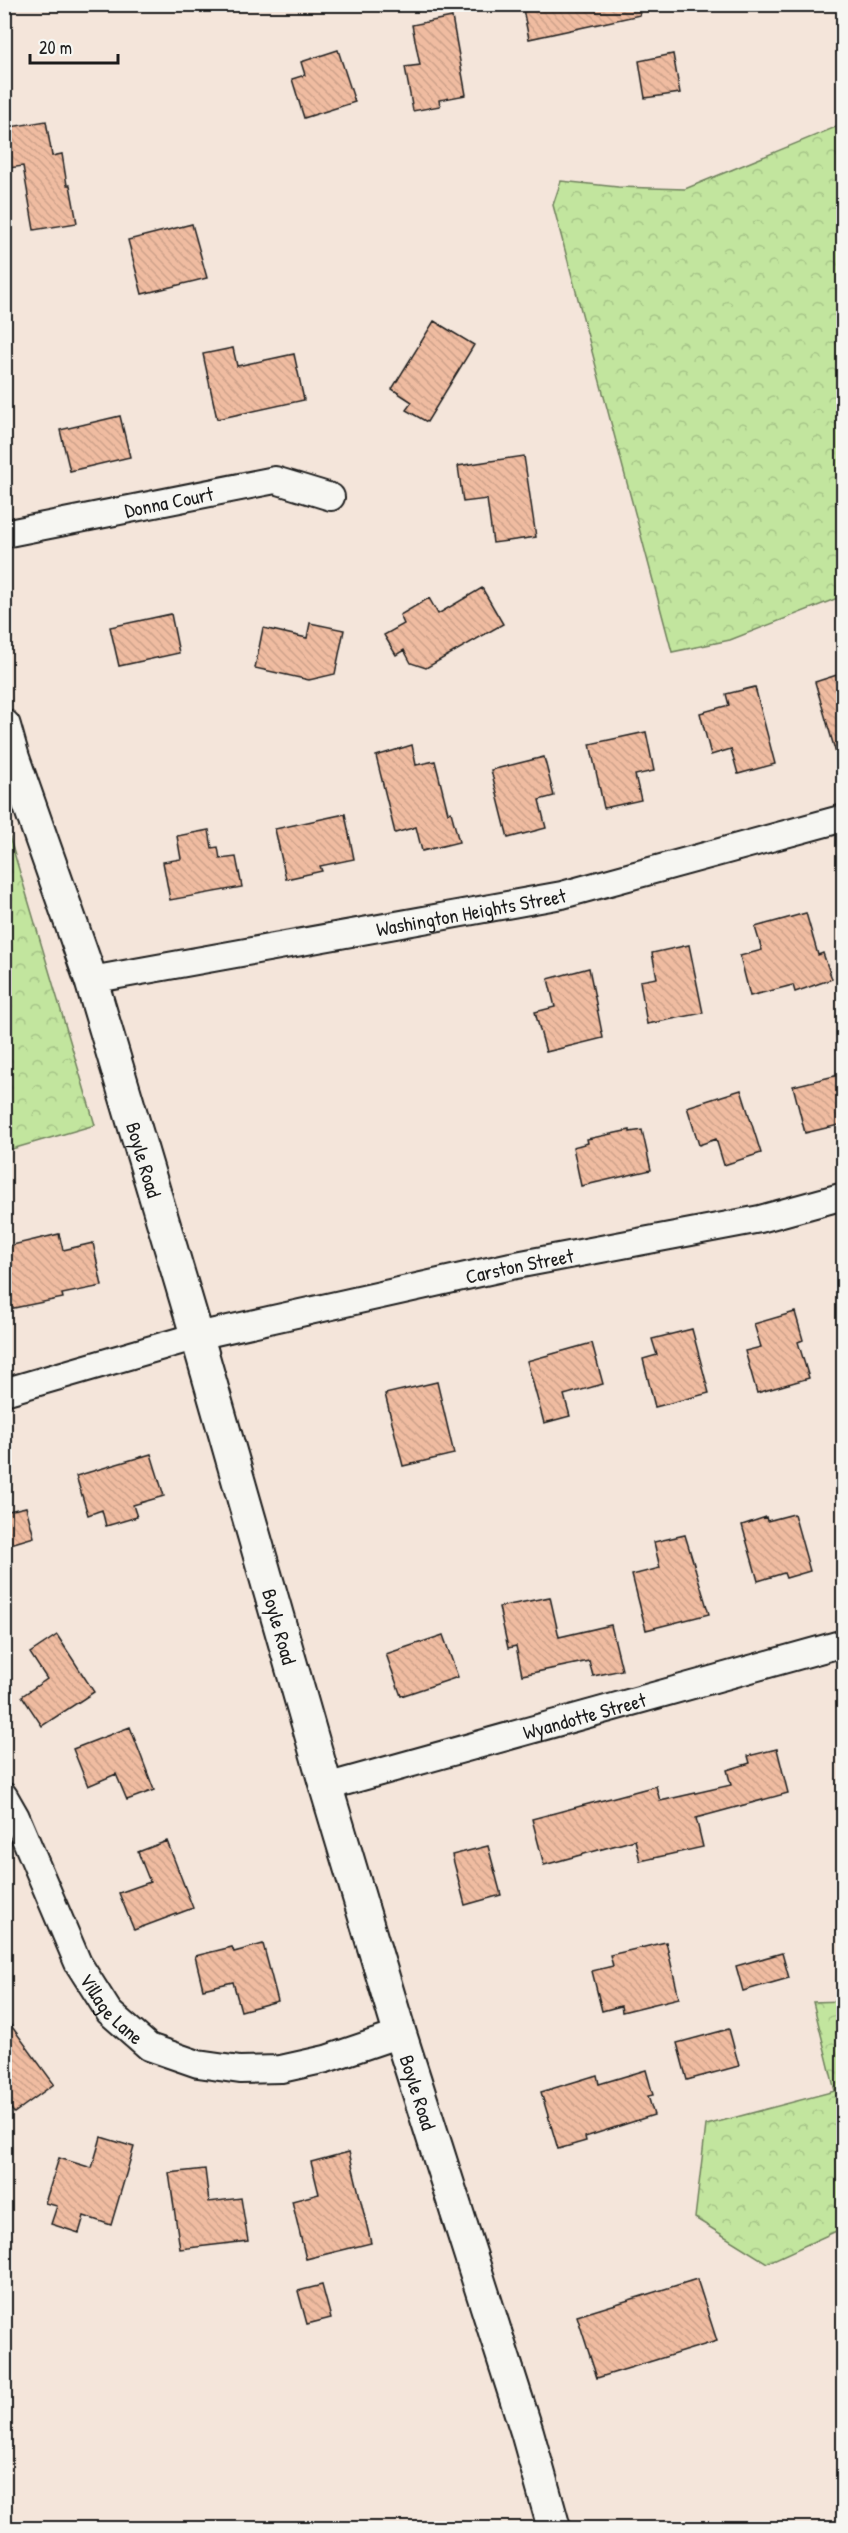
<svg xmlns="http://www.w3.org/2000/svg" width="848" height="2533" font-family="'Patrick Hand',sans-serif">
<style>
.forest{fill:url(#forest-crowns);stroke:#6f805d;stroke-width:1.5}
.building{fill:url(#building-back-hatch);stroke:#1c1c1c;stroke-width:1.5}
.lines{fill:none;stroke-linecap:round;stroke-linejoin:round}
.minor-casing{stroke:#1c1c1c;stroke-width:30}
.tertiary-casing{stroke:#1c1c1c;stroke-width:36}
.minor{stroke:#f6f6f2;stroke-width:26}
.tertiary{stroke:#f6f6f2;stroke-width:32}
.labels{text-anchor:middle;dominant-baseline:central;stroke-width:5;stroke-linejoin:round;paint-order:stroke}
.street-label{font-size:20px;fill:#1c1c1c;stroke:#f6f6f2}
</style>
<defs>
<pattern id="forest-crowns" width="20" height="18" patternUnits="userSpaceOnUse" patternTransform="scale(1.5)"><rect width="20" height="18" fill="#c2e59e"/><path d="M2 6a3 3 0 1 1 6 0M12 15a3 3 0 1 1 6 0" fill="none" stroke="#a6c488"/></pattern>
<pattern id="building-back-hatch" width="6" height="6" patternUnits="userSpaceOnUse" patternTransform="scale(1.5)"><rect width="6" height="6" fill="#f0bca1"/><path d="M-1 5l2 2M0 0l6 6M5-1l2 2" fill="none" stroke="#cda18a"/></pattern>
</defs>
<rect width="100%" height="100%" fill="#f4e5da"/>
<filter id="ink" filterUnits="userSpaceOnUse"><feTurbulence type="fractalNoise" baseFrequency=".0167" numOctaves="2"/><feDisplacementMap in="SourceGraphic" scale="12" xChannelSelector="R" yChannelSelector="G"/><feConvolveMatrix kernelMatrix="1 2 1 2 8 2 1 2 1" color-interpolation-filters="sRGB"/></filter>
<g filter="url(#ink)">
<!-- forest -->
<path class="forest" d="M 843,124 L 843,596 L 730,640 L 672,652 L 553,205 L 561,181 L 618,187 L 685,189 Z
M 4,819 L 95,1125 L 5,1151 L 4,1151 Z
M 843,2001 L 843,2228 L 767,2263 L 695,2218 L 706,2125 L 835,2091 L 813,2002 Z"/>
<!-- building -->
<path class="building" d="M 522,4 L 638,4 L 640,15 L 529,39 Z
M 452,17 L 466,95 L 439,100 L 440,106 L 413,111 L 405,67 L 420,65 L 412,25 Z
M 338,50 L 355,102 L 304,118 L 292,79 L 305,75 L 301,62 Z
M 673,54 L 680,93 L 645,98 L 639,61 Z
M 46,121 L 52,156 L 62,154 L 67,185 L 70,185 L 77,223 L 34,230 L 23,166 L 9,168 L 4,128 Z
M 192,224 L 207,278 L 142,294 L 128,240 Z
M 434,321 L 474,345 L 427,422 L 406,410 L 412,402 L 392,389 Z
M 233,348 L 237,366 L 294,354 L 304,400 L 217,419 L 203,354 Z
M 120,416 L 130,457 L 70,471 L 60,430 Z
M 524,456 L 536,537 L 493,543 L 487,499 L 463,502 L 458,466 Z
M 482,588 L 503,624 L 426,668 L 411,663 L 404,650 L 396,655 L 384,635 L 404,624 L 400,615 L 429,598 L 438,614 Z
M 171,614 L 179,653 L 119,666 L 110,627 Z
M 310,623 L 344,630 L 335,674 L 309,680 L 255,668 L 263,628 L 307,638 Z
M 843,673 L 843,757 L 837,757 L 815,682 Z
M 755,687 L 775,764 L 738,774 L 731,749 L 711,755 L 700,713 L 729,705 L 726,694 Z
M 646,732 L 654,771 L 635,775 L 641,800 L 604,808 L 590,744 Z
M 412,745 L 416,765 L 435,761 L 448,813 L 451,812 L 459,842 L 422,851 L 416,827 L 395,833 L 376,756 Z
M 544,757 L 554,796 L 539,800 L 546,828 L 508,838 L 491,770 Z
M 345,814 L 354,859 L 320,866 L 322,871 L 286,879 L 275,829 Z
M 209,830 L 212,848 L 218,847 L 220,859 L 236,857 L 242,887 L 170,900 L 163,862 L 181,859 L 177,836 Z
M 806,913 L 818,955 L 823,953 L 832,979 L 795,992 L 793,985 L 750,996 L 740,956 L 762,950 L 755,927 Z
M 689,945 L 703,1013 L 647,1024 L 640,981 L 657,978 L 652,953 Z
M 589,968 L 603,1038 L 546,1052 L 535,1012 L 555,1007 L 548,979 Z
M 843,1074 L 843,1124 L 805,1133 L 793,1086 Z
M 741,1090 L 761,1153 L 724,1165 L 716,1139 L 699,1145 L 687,1107 Z
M 630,1130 L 630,1132 L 642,1130 L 651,1170 L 581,1186 L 573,1147 L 588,1143 L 587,1139 Z
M 59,1234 L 63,1250 L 93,1243 L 102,1286 L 62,1294 L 63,1298 L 4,1310 L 4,1247 Z
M 795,1312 L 803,1340 L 798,1342 L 809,1378 L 757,1393 L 745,1351 L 761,1347 L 754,1324 Z
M 692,1329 L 709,1393 L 655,1407 L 643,1359 L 657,1355 L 652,1339 Z
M 592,1343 L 603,1384 L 564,1395 L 570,1416 L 544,1423 L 527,1361 Z
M 437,1382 L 454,1454 L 403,1466 L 385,1394 Z
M 151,1454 L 164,1496 L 133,1505 L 137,1517 L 106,1526 L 102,1510 L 88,1515 L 76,1476 Z
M 26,1507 L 34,1537 L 4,1546 L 4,1512 Z
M 794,1514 L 810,1571 L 786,1578 L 784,1573 L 758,1581 L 742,1525 L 766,1517 L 767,1521 Z
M 685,1535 L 709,1614 L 646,1630 L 632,1575 L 660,1568 L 654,1542 Z
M 550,1597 L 559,1637 L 611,1625 L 622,1670 L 593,1676 L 589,1661 L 522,1675 L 516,1646 L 508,1648 L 499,1607 Z
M 57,1635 L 94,1692 L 42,1726 L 22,1696 L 47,1679 L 30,1653 Z
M 443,1635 L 458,1677 L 401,1696 L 386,1654 Z
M 130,1727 L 154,1790 L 127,1800 L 116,1774 L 88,1786 L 73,1749 Z
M 777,1749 L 788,1793 L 696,1818 L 703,1847 L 640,1861 L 635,1840 L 544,1865 L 532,1819 L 656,1786 L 660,1801 L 731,1785 L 727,1770 L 750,1763 L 748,1756 Z
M 167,1841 L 193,1908 L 134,1930 L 119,1893 L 150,1882 L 138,1852 Z
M 488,1846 L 501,1895 L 465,1905 L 452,1855 Z
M 666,1942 L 679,1998 L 622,2012 L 621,2006 L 602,2011 L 592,1971 L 613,1966 L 610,1955 Z
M 263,1944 L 278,2001 L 241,2011 L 233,1982 L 203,1989 L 195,1956 L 232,1947 L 234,1952 Z
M 782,1953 L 789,1978 L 743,1991 L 736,1966 Z
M 4,2016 L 54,2084 L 14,2113 L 4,2100 Z
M 729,2029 L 739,2066 L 687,2080 L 677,2043 Z
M 646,2070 L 653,2095 L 648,2096 L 654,2115 L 585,2137 L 586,2141 L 558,2149 L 541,2092 L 597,2075 L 599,2084 Z
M 101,2137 L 134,2147 L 111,2225 L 84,2216 L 79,2233 L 51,2224 L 57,2206 L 45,2203 L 59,2158 L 92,2168 Z
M 349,2152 L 371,2243 L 306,2259 L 292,2201 L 319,2194 L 311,2162 Z
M 205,2169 L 209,2202 L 241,2198 L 248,2241 L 180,2249 L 169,2173 Z
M 697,2279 L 717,2341 L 597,2378 L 577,2316 Z
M 322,2285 L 331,2318 L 307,2324 L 298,2291 Z"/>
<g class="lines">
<defs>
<g id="minor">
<path id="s1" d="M 4,534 L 275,480 L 331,497"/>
<path id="s2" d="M 91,980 L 562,895 L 844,818"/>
<path id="s3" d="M 4,1392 L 197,1336 L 511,1266 L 760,1219 L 844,1196"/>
<path id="s4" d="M 326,1787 L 844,1643"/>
<path id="s5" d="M 4,1796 L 16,1817 L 78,1963 L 109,2012 L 149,2047 L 198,2064 L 240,2070 L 281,2069 L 326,2059 L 400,2034"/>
</g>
<g id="tertiary">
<path id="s6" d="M 4,726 L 13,758 L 91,980 L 197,1336 L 326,1787 L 400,2034 L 527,2432 L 554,2528"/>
</g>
</defs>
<!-- minor casing -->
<use href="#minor" class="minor-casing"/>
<!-- tertiary casing -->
<use href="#tertiary" class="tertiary-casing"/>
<!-- minor -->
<use href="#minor" class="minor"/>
<!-- tertiary -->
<use href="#tertiary" class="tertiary"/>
</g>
</g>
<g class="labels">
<!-- street labels -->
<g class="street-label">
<text stroke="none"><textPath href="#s1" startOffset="168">Donna Court</textPath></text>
<text stroke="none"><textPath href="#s2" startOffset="386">Washington Heights Street</textPath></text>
<text stroke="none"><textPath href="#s6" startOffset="456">Boyle Road</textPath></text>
<text stroke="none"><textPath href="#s3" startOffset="531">Carston Street</textPath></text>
<text stroke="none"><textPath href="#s6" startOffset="942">Boyle Road</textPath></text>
<text stroke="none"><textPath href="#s4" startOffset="268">Wyandotte Street</textPath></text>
<text stroke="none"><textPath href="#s5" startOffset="240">Village Lane</textPath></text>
<text stroke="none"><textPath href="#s6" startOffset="1428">Boyle Road</textPath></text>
</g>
</g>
<!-- margin -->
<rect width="848" height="2533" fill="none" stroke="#f6f6f2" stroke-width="24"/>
<rect x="12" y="12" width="824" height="2509" fill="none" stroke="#1c1c1c" stroke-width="2" filter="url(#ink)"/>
<!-- scale -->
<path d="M30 54v9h88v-9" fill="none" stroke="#1c1c1c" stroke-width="3"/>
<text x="39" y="54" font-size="18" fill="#1c1c1c" stroke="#f6f6f2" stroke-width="4.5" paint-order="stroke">20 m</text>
</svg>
